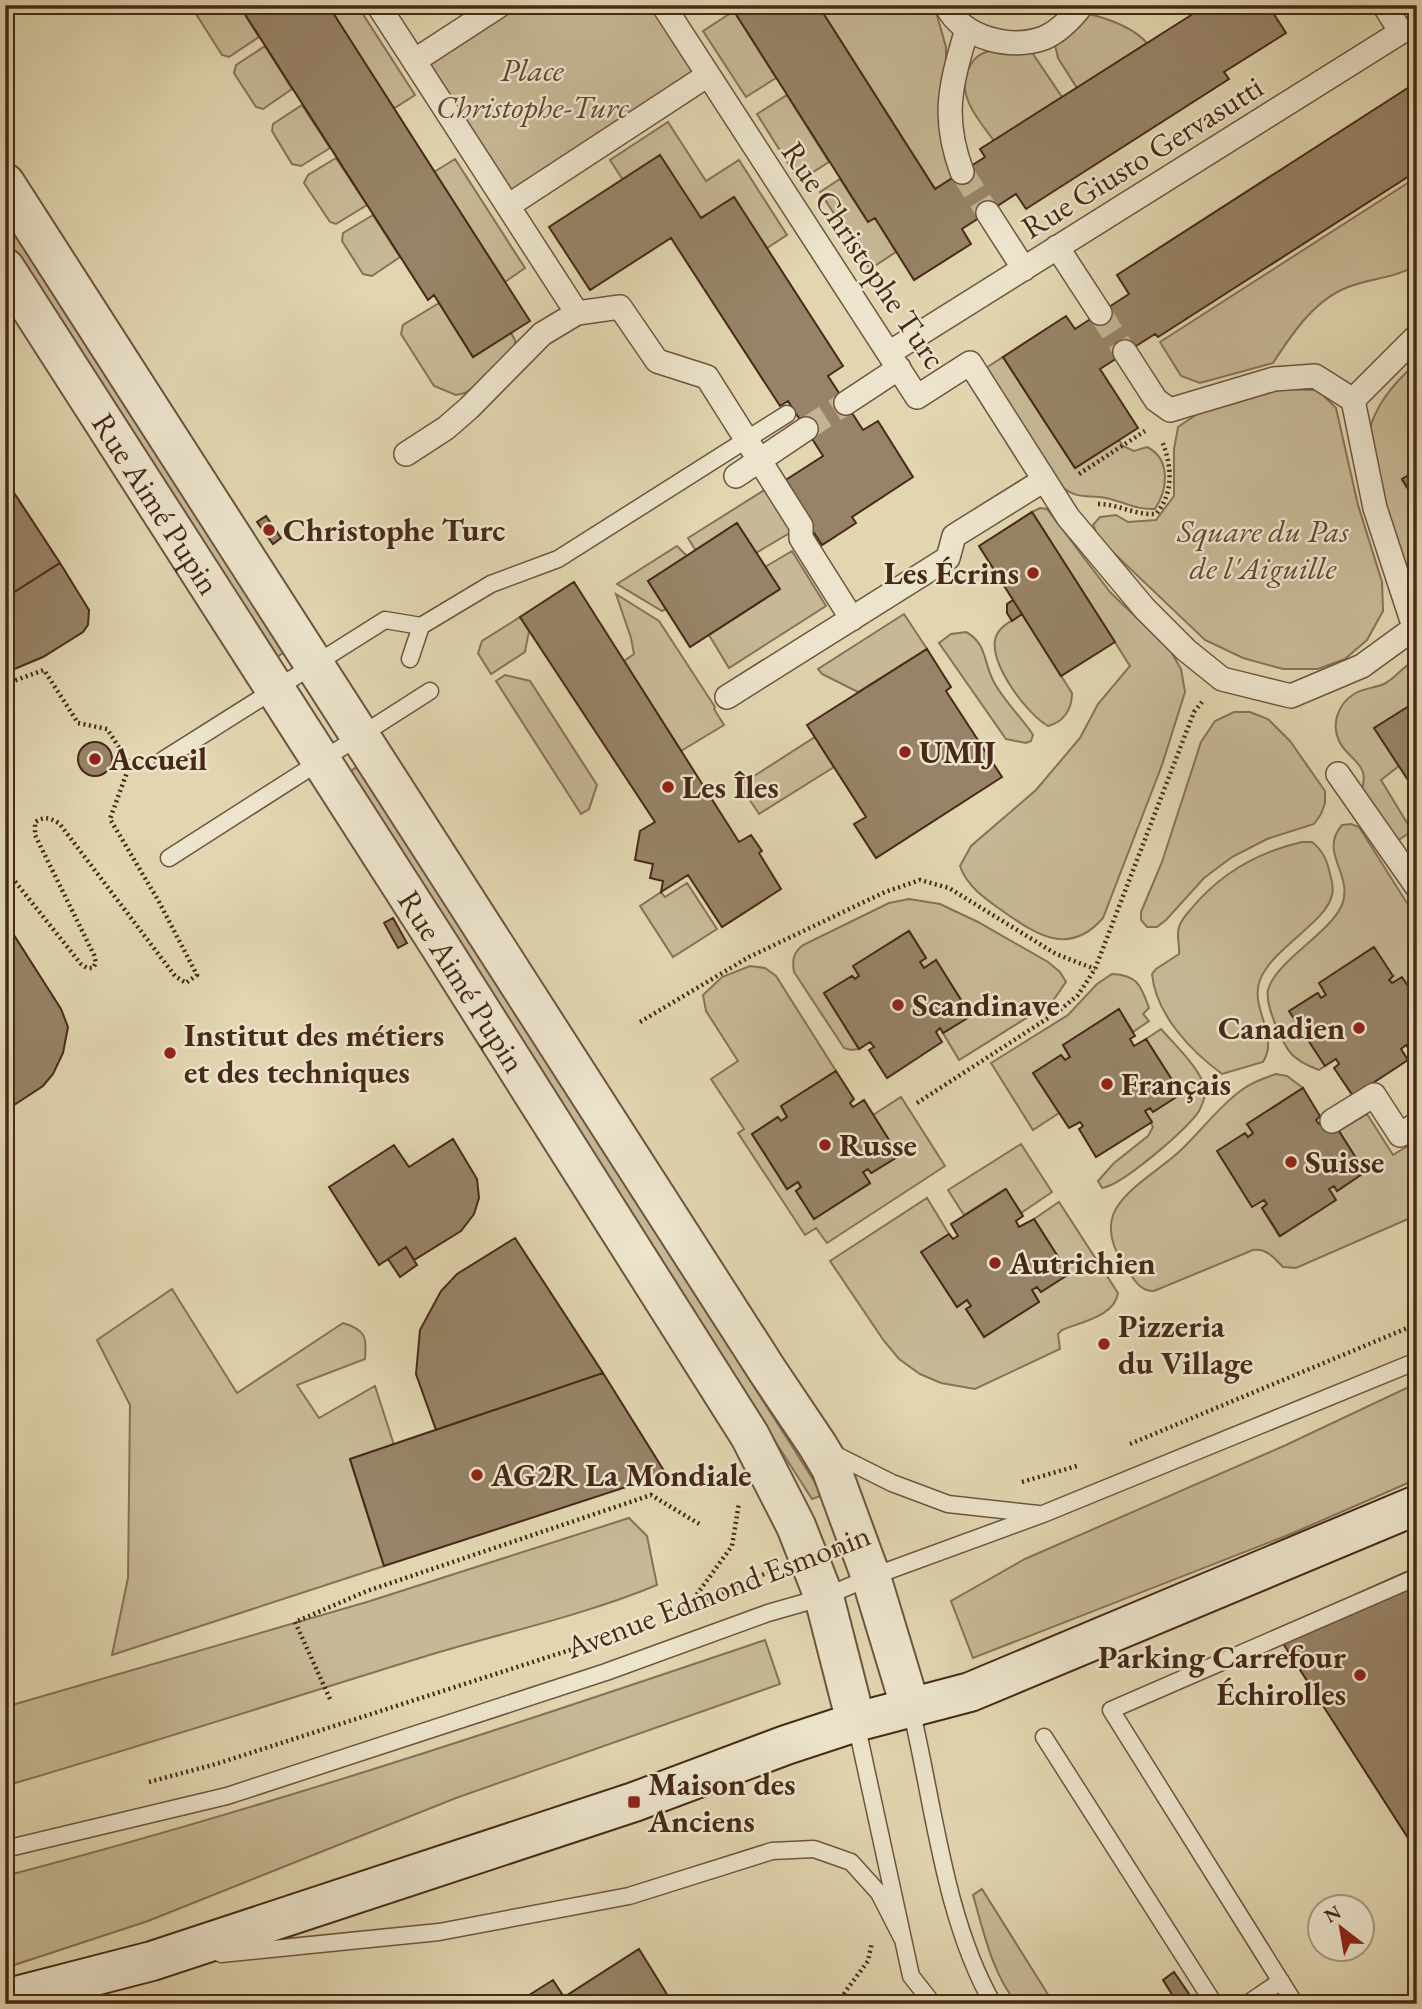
<svg xmlns="http://www.w3.org/2000/svg" width="1422" height="2009" font-family="'EB Garamond',serif">
<style>
.green{fill:#c7b996;stroke:#877157;stroke-width:2}
.building{fill:#978367;stroke:#472918;stroke-width:2}
.lines{fill:none;stroke-linecap:round;stroke-linejoin:round}
.pedestrian-tunnel{stroke:#c2b392;stroke-width:23;stroke-dasharray:23 11;stroke-linecap:butt}
.service-casing{stroke:#6e543e;stroke-width:19}
.pedestrian-casing{stroke:#6e543e;stroke-width:26}
.tertiary-casing{stroke:#6e543e;stroke-width:42}
.secondary-casing{stroke:#472918;stroke-width:42}
.path{stroke:#472918;stroke-width:4.5;stroke-dasharray:2 3.5;stroke-linecap:butt}
.service{stroke:#ece4cc;stroke-width:16}
.pedestrian{stroke:#ece4cc;stroke-width:23}
.tertiary{stroke:#ece4cc;stroke-width:38}
.secondary{stroke:#ece4cc;stroke-width:38}
.poi-dot{fill:#8f2418;stroke:#ece4cc;stroke-width:2.5}
.labels{text-anchor:middle;dominant-baseline:central;stroke-width:5;stroke-linejoin:round;paint-order:stroke}
.park-label{font-size:32px;font-style:italic;fill:#614631;stroke:#ece4cc}
.street-label{font-size:32px;fill:#472918;stroke:#ece4cc}
.poi-label{font-size:32px;font-weight:bold;fill:#472918;stroke:#ece4cc;text-anchor:start}
</style>
<rect width="100%" height="100%" fill="#e1d6b0"/>
<filter id="stains"><feTurbulence type="fractalNoise" baseFrequency=".00286" numOctaves="4"/><feColorMatrix values="0 0 0 0 .2 0 0 0 0 .09 0 0 0 0 .02 0 0 0 .5 -.17"/></filter>
<radialGradient id="worn" r=".72"><stop offset=".6" stop-color="#630" stop-opacity="0"/><stop offset="1" stop-color="#630" stop-opacity=".3"/></radialGradient>
<!-- green -->
<path class="green" d="M 201,5 L 239,5 L 259,37 L 229,57 L 222,55 L 196,14 Z
M 328,5 L 357,5 L 415,95 L 393,109 Z
M 499,5 L 663,5 L 708,75 L 508,206 L 414,61 Z
M 818,5 L 934,5 L 946,47 L 946,70 L 957,175 L 935,189 Z
M 734,11 L 776,78 L 746,97 L 703,31 Z
M 1089,14 C 1109,19 1133,27 1147,43 L 1077,88 L 1058,58 L 1055,45 L 1063,31 Z
M 265,46 L 292,89 L 263,109 L 256,107 L 234,73 L 236,65 Z
M 1025,48 L 1031,51 L 1062,97 L 994,141 C 985,128 972,114 967,98 C 961,81 968,58 986,52 C 998,48 1013,49 1025,48 Z
M 787,95 L 829,162 L 799,181 L 757,114 Z
M 302,105 L 330,148 L 301,166 L 292,164 L 272,131 L 273,124 Z
M 668,122 L 706,181 L 739,160 L 787,235 L 767,248 L 734,198 L 701,218 L 623,180 L 610,160 Z
M 336,158 L 367,205 L 336,224 L 330,222 L 304,183 L 308,175 Z
M 455,159 L 525,268 L 505,282 L 434,172 Z
M 1417,177 L 1417,265 C 1397,277 1376,278 1354,285 C 1317,296 1293,332 1273,363 L 1200,383 L 1181,376 L 1160,342 Z
M 840,179 L 868,222 L 875,218 L 896,252 L 870,269 L 820,192 Z
M 5,214 L 284,649 L 283,653 L 277,657 L 273,654 L 5,237 Z
M 373,215 L 400,257 L 372,276 L 363,274 L 342,241 L 343,233 Z
M 439,303 L 473,357 L 511,333 L 515,340 L 515,348 L 502,369 L 465,393 L 456,395 L 434,386 L 401,334 L 403,325 Z
M 1003,357 L 1075,468 L 1119,440 L 1123,446 L 1134,451 L 1147,447 C 1171,459 1168,489 1155,509 C 1138,510 1126,503 1110,499 C 1090,493 1080,502 1061,486 L 986,368 Z
M 1417,362 L 1417,470 L 1402,480 L 1417,503 L 1417,582 C 1386,543 1379,488 1367,440 C 1373,407 1392,385 1417,362 Z
M 1278,389 L 1318,390 L 1336,408 L 1358,505 L 1382,582 L 1383,611 L 1367,640 L 1345,659 L 1318,669 L 1283,669 L 1243,658 L 1205,640 L 1099,539 L 1093,525 L 1100,517 L 1116,515 L 1128,522 L 1156,520 L 1174,496 L 1174,449 L 1178,427 L 1206,408 Z
M 766,489 L 798,528 L 756,553 L 696,551 L 688,538 Z
M 1040,508 L 1047,509 L 1110,592 L 1170,650 L 1181,669 L 1185,692 L 1162,765 L 1103,918 C 1070,956 1038,936 1004,912 C 987,900 967,887 960,866 L 971,846 L 1036,790 L 1080,738 L 1098,704 L 1130,666 L 1032,512 Z
M 677,546 L 687,556 L 648,581 L 666,609 L 662,611 L 617,584 Z
M 792,551 L 826,606 L 729,668 L 709,635 L 779,590 L 765,567 Z
M 616,594 L 659,621 L 715,707 L 714,709 L 724,725 L 681,751 L 624,661 L 634,654 L 631,638 Z
M 904,614 L 927,649 L 858,692 L 822,674 L 818,669 Z
M 1022,614 L 1072,693 C 1072,709 1064,722 1048,726 C 1027,714 991,666 995,640 C 997,627 1012,621 1022,614 Z
M 520,617 L 529,631 L 525,652 L 491,674 L 478,653 L 482,641 Z
M 966,632 C 988,644 983,664 995,684 C 1004,700 1018,714 1029,729 L 1033,735 L 1031,741 L 1026,743 L 1006,739 L 939,643 L 951,634 Z
M 1414,661 L 1417,661 L 1417,701 L 1375,728 L 1399,766 L 1381,780 L 1412,831 L 1394,843 L 1361,791 C 1372,764 1348,760 1339,741 C 1331,724 1338,704 1354,694 C 1363,688 1375,688 1384,684 C 1396,678 1402,667 1414,661 Z
M 505,675 L 530,681 L 597,785 L 589,809 L 581,814 L 496,681 Z
M 1234,712 L 1250,712 L 1268,719 L 1290,741 L 1325,791 L 1325,803 L 1321,814 L 1314,824 L 1267,839 L 1232,857 L 1204,878 L 1166,920 L 1157,927 L 1147,927 L 1141,920 L 1141,912 L 1162,862 L 1201,742 L 1215,721 Z
M 815,737 L 834,767 L 759,814 L 740,785 Z
M 355,768 L 361,769 L 823,1495 L 812,1499 L 350,776 L 350,772 Z
M 1351,824 L 1359,827 L 1417,919 L 1417,1000 L 1392,983 L 1389,980 L 1393,976 L 1320,983 L 1326,995 L 1321,998 L 1317,993 L 1290,1011 L 1325,1066 L 1319,1070 C 1292,1060 1287,1052 1276,1026 C 1272,1016 1266,1001 1268,990 C 1275,962 1330,933 1342,905 C 1354,874 1318,853 1342,825 Z
M 1302,842 L 1312,842 C 1323,851 1327,860 1330,874 C 1332,881 1334,888 1332,895 C 1326,923 1273,947 1260,980 C 1249,1008 1280,1035 1263,1062 L 1222,1074 C 1191,1051 1156,1015 1152,974 L 1156,969 L 1179,954 C 1180,945 1176,936 1179,927 C 1181,920 1187,914 1191,909 C 1220,874 1258,852 1302,842 Z
M 687,883 L 717,929 L 673,957 L 640,906 L 661,892 L 665,897 Z
M 909,899 L 940,904 L 978,922 L 1048,962 L 1060,972 L 1066,982 L 1052,1002 L 959,1060 L 943,1033 L 971,1015 L 936,961 L 924,968 L 920,962 L 926,958 L 909,931 L 854,966 L 859,976 L 855,979 L 852,976 L 824,993 L 859,1049 L 851,1050 L 844,1048 L 794,972 C 792,960 793,953 803,945 L 889,903 Z
M 750,966 L 765,968 L 776,976 L 836,1071 L 781,1106 L 787,1117 L 781,1121 L 777,1117 L 752,1134 L 787,1189 L 798,1182 L 801,1187 L 796,1191 L 814,1218 L 870,1184 L 863,1172 L 868,1169 L 872,1173 L 899,1156 L 873,1115 L 901,1097 L 945,1166 L 827,1243 L 816,1228 L 805,1235 L 738,1133 L 744,1129 L 711,1079 L 738,1061 L 706,1011 L 703,995 L 722,977 Z
M 1112,974 C 1138,975 1141,986 1149,1008 L 1143,1014 L 1149,1021 L 1133,1032 L 1119,1010 L 1063,1045 L 1070,1057 L 1065,1060 L 1061,1055 L 1034,1073 L 1059,1113 L 1033,1130 L 991,1063 L 1068,1015 L 1097,984 Z
M 1161,1029 C 1174,1044 1203,1071 1205,1090 C 1206,1097 1202,1105 1199,1111 C 1189,1128 1121,1186 1102,1188 L 1098,1181 L 1114,1163 L 1148,1136 L 1153,1127 L 1145,1111 L 1150,1108 L 1153,1112 L 1181,1094 L 1146,1039 Z
M 1276,1074 L 1287,1076 L 1303,1088 L 1247,1124 L 1253,1133 L 1264,1200 L 1267,1204 L 1262,1208 L 1279,1236 L 1335,1200 L 1329,1189 L 1334,1186 L 1337,1191 L 1364,1173 L 1339,1131 L 1367,1114 L 1393,1155 L 1417,1140 L 1417,1215 L 1296,1268 L 1283,1267 C 1274,1258 1267,1248 1253,1250 L 1154,1291 C 1138,1291 1133,1277 1124,1265 C 1114,1250 1107,1233 1113,1215 C 1123,1189 1162,1169 1182,1149 C 1202,1130 1220,1105 1243,1089 C 1253,1082 1264,1078 1276,1074 Z
M 1021,1144 L 1052,1192 L 1021,1213 L 1005,1189 L 964,1215 L 948,1190 Z
M 927,1198 L 949,1234 L 922,1252 L 957,1307 L 967,1300 L 971,1306 L 966,1309 L 984,1336 L 1039,1302 L 1032,1290 L 1037,1287 L 1041,1292 L 1069,1274 L 1034,1219 L 1059,1202 L 1118,1293 C 1115,1316 1081,1322 1062,1330 L 1058,1334 L 1060,1349 L 975,1389 L 941,1383 L 920,1374 L 899,1359 L 884,1341 L 830,1261 Z
M 172,1289 L 237,1393 L 343,1323 C 366,1330 367,1337 365,1359 L 297,1385 L 319,1418 L 375,1386 L 394,1445 L 350,1460 L 384,1566 L 112,1655 L 128,1578 L 130,1405 L 97,1340 Z
M 1417,1383 L 1417,1479 L 1293,1533 L 973,1658 L 951,1601 L 1025,1559 L 1286,1445 Z
M 629,1518 L 647,1536 L 657,1585 C 582,1616 501,1633 423,1657 C 284,1700 145,1745 5,1786 L 5,1707 L 367,1602 Z
M 765,1640 L 780,1684 L 456,1798 L 148,1921 L 5,1968 L 5,1876 C 262,1809 514,1725 765,1640 Z
M 982,1889 L 1054,2004 L 1017,2004 C 992,1973 984,1933 973,1895 Z"/>
<!-- building -->
<path class="building" d="M 239,5 L 328,5 L 530,321 L 473,357 L 434,295 L 428,300 Z
M 730,5 L 818,5 L 935,189 L 985,157 L 980,149 L 1196,12 L 1192,5 L 1268,5 L 1286,33 L 1224,72 L 1229,79 L 1026,209 L 1016,194 L 962,229 L 971,244 L 914,280 L 875,218 L 868,222 Z
M 1417,82 L 1417,171 L 1158,337 L 1155,334 L 1100,369 L 1138,428 L 1075,468 L 1003,357 L 1066,316 L 1075,329 L 1129,294 L 1117,275 Z
M 660,155 L 701,218 L 734,197 L 843,366 L 828,376 L 863,430 L 878,421 L 913,477 L 852,517 L 856,523 L 822,545 L 781,483 L 823,456 L 788,401 L 780,406 L 671,238 L 590,290 L 549,227 Z
M 1417,470 L 1417,503 L 1402,479 Z
M 5,479 L 60,563 L 5,598 Z
M 1032,512 L 1115,642 L 1061,676 L 979,546 Z
M 266,516 L 281,538 L 273,544 L 257,522 Z
M 737,523 L 780,589 L 690,647 L 648,581 Z
M 60,563 L 89,610 L 88,625 L 83,632 L 43,657 L 5,673 L 5,598 Z
M 574,582 L 739,842 L 751,835 L 762,851 L 759,853 L 781,889 L 722,927 L 688,875 L 661,892 L 663,881 L 650,878 L 653,864 L 635,860 L 640,831 L 655,822 L 520,617 Z
M 1013,600 L 1022,614 L 1012,621 L 1007,613 L 1007,604 Z
M 927,649 L 951,687 L 946,691 L 1002,777 L 876,858 L 854,824 L 866,817 L 807,725 Z
M 1417,701 L 1417,794 L 1374,728 Z
M78 759a17 17 0 1 1 34 0a17 17 0 1 1-34 0Z
M 393,918 L 407,943 L 398,948 L 384,923 Z
M 5,921 L 61,1009 L 68,1027 L 63,1053 L 53,1074 L 43,1086 L 5,1111 Z
M 909,931 L 926,958 L 920,962 L 924,968 L 936,960 L 971,1016 L 943,1033 L 940,1028 L 936,1032 L 942,1042 L 887,1078 L 869,1050 L 874,1047 L 870,1042 L 859,1049 L 824,993 L 852,976 L 855,979 L 859,976 L 853,966 Z
M 1374,947 L 1393,976 L 1389,980 L 1392,983 L 1402,977 L 1417,1000 L 1417,1046 L 1410,1051 L 1406,1045 L 1401,1049 L 1408,1060 L 1353,1096 L 1334,1068 L 1339,1064 L 1336,1059 L 1325,1066 L 1289,1011 L 1318,993 L 1321,998 L 1326,995 L 1319,983 Z
M 1119,1009 L 1135,1036 L 1130,1039 L 1134,1046 L 1146,1039 L 1181,1094 L 1153,1112 L 1150,1108 L 1145,1111 L 1152,1122 L 1096,1157 L 1079,1129 L 1083,1126 L 1080,1122 L 1069,1128 L 1033,1073 L 1061,1055 L 1065,1060 L 1070,1057 L 1063,1045 Z
M 836,1071 L 854,1099 L 850,1103 L 853,1107 L 864,1100 L 899,1156 L 871,1173 L 868,1169 L 863,1172 L 870,1183 L 814,1219 L 796,1191 L 801,1187 L 798,1182 L 787,1189 L 752,1134 L 778,1117 L 781,1121 L 787,1117 L 781,1106 Z
M 1303,1088 L 1320,1116 L 1316,1120 L 1319,1124 L 1330,1117 L 1365,1172 L 1337,1191 L 1334,1186 L 1329,1189 L 1336,1200 L 1280,1236 L 1262,1208 L 1267,1204 L 1264,1200 L 1252,1207 L 1217,1151 L 1245,1133 L 1248,1137 L 1253,1133 L 1247,1124 Z
M 453,1139 L 477,1179 L 479,1198 L 474,1214 L 461,1231 L 414,1260 L 406,1247 L 379,1265 L 329,1187 L 394,1145 L 409,1167 Z
M 1006,1189 L 1023,1216 L 1016,1221 L 1019,1227 L 1034,1219 L 1069,1274 L 1041,1292 L 1037,1287 L 1032,1290 L 1039,1302 L 984,1337 L 966,1309 L 971,1306 L 967,1300 L 957,1307 L 921,1252 L 949,1234 L 953,1239 L 958,1236 L 951,1224 Z
M 515,1238 L 603,1373 L 436,1430 L 416,1374 L 420,1330 L 441,1291 L 457,1274 Z
M 406,1247 L 417,1265 L 400,1277 L 388,1259 Z
M 603,1373 L 666,1474 L 384,1566 L 350,1459 Z
M 1417,1567 L 1417,1852 L 1275,1631 Z
M 639,1949 L 673,2004 L 515,2004 L 553,1980 L 564,1997 Z
M 1174,1972 L 1189,1994 L 1176,2001 L 1163,1980 Z"/>
<g class="lines">
<!-- pedestrian-tunnel -->
<path class="pedestrian-tunnel" d="M 962,172 L 988,213
M 1100,313 L 1125,352
M 806,429 L 846,403"/>
<defs>
<path id="service" d="M 410,659 L 421,626 L 491,584 L 558,559 L 787,414
M 163,760 L 385,620 L 421,626
M 169,858 L 430,691
M 830,1452 L 892,1483 L 948,1504 L 1038,1514
M 911,1709 C 934,1805 944,1918 993,2004
M 856,1723 L 911,1976 L 933,2004
M 1044,1737 L 1213,2002 L 1219,2004
M 5,1849 L 227,1796 L 606,1672 L 768,1613 L 824,1597 L 871,1577 L 1043,1514 L 1417,1361
M 221,1954 L 439,1932 L 629,1896 L 772,1851 L 814,1849 L 851,1862 L 879,1893 L 902,1938
M 1247,2004 L 1281,1981
M 1295,2004 L 1111,1710 L 1417,1577"/>
<path id="pedestrian" d="M 378,5 L 577,313
M 663,5 L 917,397 L 970,363 L 1068,517 L 1145,609 L 1186,650 L 1222,679 L 1291,696 L 1362,666 L 1417,626
M 946,5 C 963,39 1011,50 1044,38 C 1060,31 1072,18 1082,5
M 414,61 L 500,5
M 962,172 C 941,116 951,84 967,29
M 508,206 L 708,75
M 988,213 L 1024,269
M 1057,247 L 1100,313
M 1125,352 L 1156,400 L 1170,410 L 1274,379 L 1315,376 L 1353,400
M 889,353 L 1401,32 L 1384,5
M 846,403 L 899,368
M 406,454 L 446,428 L 469,408 L 542,334 L 577,313 L 620,307 L 657,361 L 707,377 L 801,526 L 801,538 L 852,619
M 736,476 L 806,429
M 1414,627 L 1375,508 L 1353,400 L 1417,336
M 727,697 L 948,558 L 954,536 L 1044,480
M 1338,774 L 1417,887
M 1332,1121 L 1374,1095 L 1400,1135 L 1417,1124"/>
<g id="tertiary">
<path d="M 5,183 L 767,1370 L 818,1446 L 831,1468 L 871,1577 L 911,1709"/>
<path id="s1" d="M 5,268 L 438,943 L 750,1436 L 796,1526 L 824,1597 L 856,1722"/>
</g>
<path id="secondary" d="M 5,1999 L 152,1961 L 634,1802 L 786,1745 L 856,1722 L 970,1692 L 1417,1505"/>
</defs>
<!-- service casing -->
<use href="#service" class="service-casing"/>
<!-- pedestrian casing -->
<use href="#pedestrian" class="pedestrian-casing"/>
<!-- tertiary casing -->
<use href="#tertiary" class="tertiary-casing"/>
<!-- secondary casing -->
<use href="#secondary" class="secondary-casing"/>
<!-- path -->
<path class="path" d="M 1079,474 L 1145,431
M 1098,504 C 1119,504 1133,515 1156,514 C 1174,493 1172,466 1162,441
M 5,684 L 44,670 L 78,723 L 107,729 L 130,764 L 110,819 L 158,900 L 197,975 L 186,983 L 175,976 L 59,823 C 49,818 45,816 35,822 L 35,835 L 94,955 L 96,963 L 93,968 L 87,968 L 81,964 L 5,869
M 640,1022 L 749,957 L 885,892 L 920,880 L 949,888 L 1056,954 L 1095,969
M 917,1103 L 1059,1011 L 1078,995 L 1095,969 L 1194,712 L 1202,702
M 1130,1444 L 1417,1324
M 1022,1482 L 1080,1465
M 687,1608 L 732,1546 L 739,1503
M 682,1611 L 773,1570
M 330,1699 L 295,1622 L 367,1591 L 651,1495 L 701,1525
M 149,1782 L 216,1764 L 598,1641
M 839,2004 L 845,1992 L 868,1961 L 872,1942"/>
<!-- service -->
<use href="#service" class="service"/>
<!-- pedestrian -->
<use href="#pedestrian" class="pedestrian"/>
<!-- tertiary -->
<use href="#tertiary" class="tertiary"/>
<!-- secondary -->
<use href="#secondary" class="secondary"/>
</g>
<!-- markers -->
<g class="poi-dot">
<circle cx="269" cy="530" r="7"/>
<circle cx="1033" cy="573" r="7"/>
<circle cx="905" cy="752" r="7"/>
<circle cx="95" cy="759" r="7"/>
<circle cx="668" cy="787" r="7"/>
<circle cx="898" cy="1005" r="7"/>
<circle cx="1359" cy="1028" r="7"/>
<circle cx="170" cy="1053" r="7"/>
<circle cx="1107" cy="1084" r="7"/>
<circle cx="825" cy="1145" r="7"/>
<circle cx="1291" cy="1162" r="7"/>
<circle cx="995" cy="1263" r="7"/>
<circle cx="1104" cy="1344" r="7"/>
<circle cx="477" cy="1475" r="7"/>
<circle cx="1360" cy="1675" r="7"/>
<rect x="627" y="1795" width="14" height="14" rx="3.5"/>
</g>
<g class="labels">
<!-- park labels -->
<g class="park-label">
<text x="532" y="70">Place<tspan x="532" dy="37">Christophe-Turc</tspan></text>
<text x="1263" y="531">Square du Pas<tspan x="1263" dy="37">de l'Aiguille</tspan></text>
</g>
<!-- street labels -->
<g class="street-label">
<text transform="translate(1142 157) rotate(-32)">Rue Giusto Gervasutti</text>
<text transform="translate(864 255) rotate(56)">Rue Christophe Turc</text>
<text stroke="none"><textPath href="#s1" startOffset="280">Rue Aimé Pupin</textPath></text>
<text stroke="none"><textPath href="#s1" startOffset="847">Rue Aimé Pupin</textPath></text>
<text transform="translate(718 1591) rotate(-21)">Avenue Edmond Esmonin</text>
</g>
<!-- poi labels -->
<g class="poi-label">
<text x="283" y="530">Christophe Turc</text>
<text x="1019" y="573" text-anchor="end">Les Écrins</text>
<text x="919" y="752">UMIJ</text>
<text x="109" y="759">Accueil</text>
<text x="682" y="787">Les Îles</text>
<text x="912" y="1005">Scandinave</text>
<text x="1345" y="1028" text-anchor="end">Canadien</text>
<text x="184" y="1035">Institut des métiers<tspan x="184" dy="37">et des techniques</tspan></text>
<text x="1121" y="1084">Français</text>
<text x="839" y="1145">Russe</text>
<text x="1305" y="1162">Suisse</text>
<text x="1009" y="1263">Autrichien</text>
<text x="1118" y="1326">Pizzeria<tspan x="1118" dy="37">du Village</tspan></text>
<text x="491" y="1475">AG2R La Mondiale</text>
<text x="1346" y="1657" text-anchor="end">Parking Carrefour<tspan x="1346" dy="37">Échirolles</tspan></text>
<text x="648" y="1784">Maison des<tspan x="648" dy="37">Anciens</tspan></text>
</g>
</g>
<!-- margin -->
<rect width="1422" height="2009" fill="none" stroke="#e1d6b0" stroke-width="28"/>
<rect x="7" y="7" width="1408" height="1995" fill="none" stroke="#472918" stroke-width="3.5"/>
<rect x="14" y="14" width="1394" height="1981" fill="none" stroke="#472918" stroke-width="2"/>
<!-- north arrow -->
<g transform="translate(1341 1928) rotate(329)"><circle r="33" fill="#ece4cc" stroke="#aa9984" stroke-width="2"/>
<path d="M0-5L12 26L0 18L-12 26Z" fill="#8f2418"/>
<text y="-10" font-size="19" font-weight="bold" text-anchor="middle" fill="#472918">N</text>
</g>
<rect width="100%" height="100%" filter="url(#stains)"/>
<rect width="100%" height="100%" fill="url(#worn)"/>
</svg>
